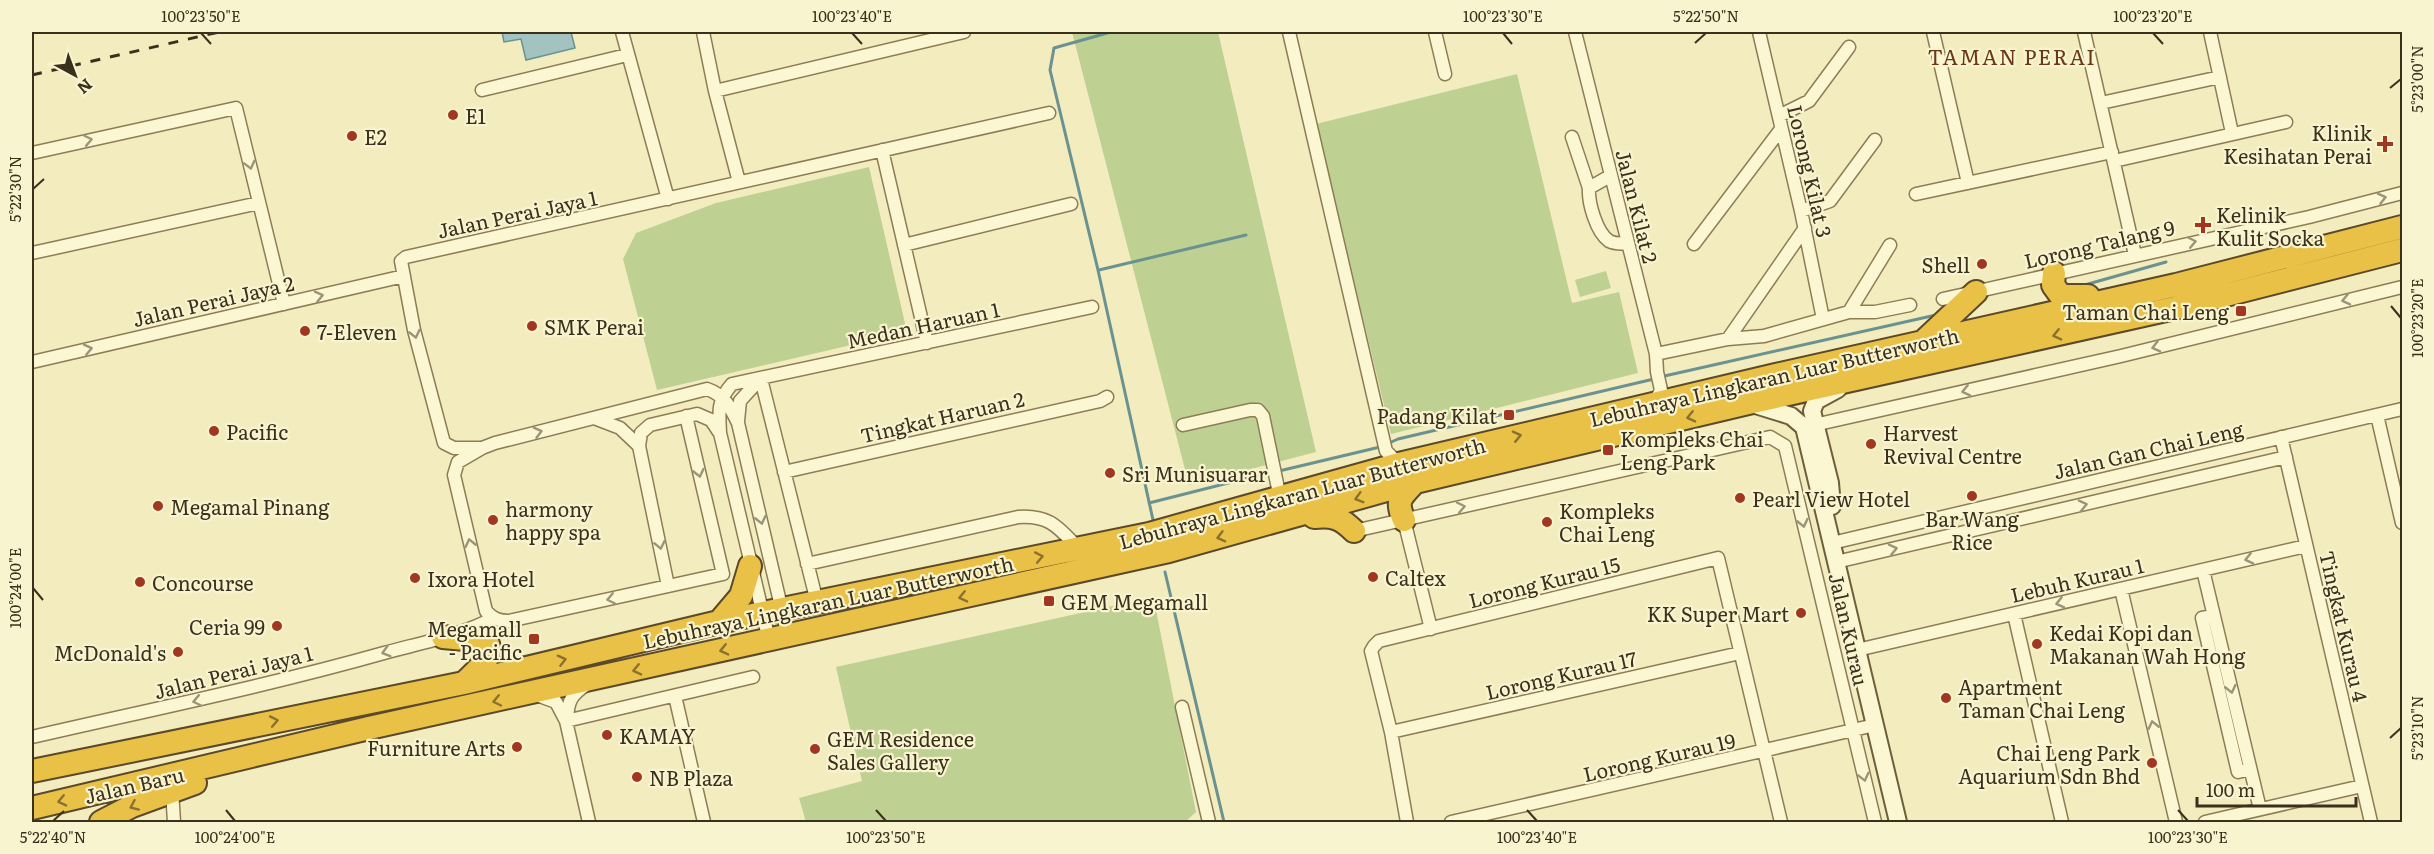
<svg xmlns="http://www.w3.org/2000/svg" width="2434" height="854" font-family="Literata,serif">
<style>
.green{fill:#bed192}
.water{fill:#a3c3c0;stroke:#699290;stroke-width:1.5}
.lines{fill:none;stroke-linecap:round;stroke-linejoin:round}
.stream{stroke:#699290;stroke-width:3}
.street-casing{stroke:#8d7d56;stroke-width:15}
.secondary-casing{stroke:#6e5e39;stroke-width:20}
.highway-casing{stroke:#5a492a;stroke-width:26}
.street{stroke:#fcf7d3;stroke-width:12}
.secondary{stroke:#fcf7d3;stroke-width:16}
.highway{stroke:#eac147;stroke-width:22}
.rail{stroke:#3b301c;stroke-width:3;stroke-dasharray:10 10;stroke-linecap:butt}
.oneway{stroke:#9c9478}
.oneway2{stroke:#8a712f}
.ticks{fill:none;stroke:#3b301c;stroke-width:2}
.poi-dot{fill:#a13720;stroke:#f9f4d0;stroke-width:2}
.labels{text-anchor:middle;dominant-baseline:central;stroke-width:4.5;stroke-linejoin:round;paint-order:stroke}
.poi-label{font-size:20px;fill:#3b301c;stroke:#f9f4d0;text-anchor:start}
.street-label{font-size:20px;fill:#3b301c;stroke:#f9f4d0}
.neighbourhood-label{font-size:21px;letter-spacing:1.5px;fill:#6b3817;stroke:#f9f4d0}
.neatline{fill:none;stroke:#3b301c;stroke-width:2}
.ticks-label{font-size:15px;text-anchor:middle;fill:#3b301c}
</style>
<rect width="100%" height="100%" fill="#f2ecbf"/>
<!-- green -->
<path class="green" d="M 1072,32 L 1218,32 L 1316,452 L 1189,485 Z
M 1517,74 L 1572,303 L 1619,292 L 1638,373 L 1391,434 L 1316,124 Z
M 869,167 L 907,332 L 657,390 L 623,259 L 636,233 L 716,203 Z
M 1606,271 L 1611,288 L 1580,297 L 1575,280 Z
M 1144,599 L 1156,610 L 1196,812 L 1185,822 L 806,822 L 799,798 L 862,781 L 836,667 Z"/>
<!-- water -->
<path class="water" d="M 502,32 L 571,32 L 575,48 L 526,60 L 521,39 L 504,42 Z"/>
<g class="lines">
<!-- stream -->
<path class="stream" d="M 1111,32 L 1054,48 L 1050,70 L 1098,270 L 1153,520
M 1099,270 L 1246,235
M 2081,286 L 2166,262
M 1660,377 L 1936,315
M 1387,444 L 1398,439 L 1654,379
M 1279,471 L 1380,447
M 1149,503 L 1272,472
M 1165,572 L 1224,822"/>
<defs>
<path id="street" d="M 622,32 L 668,199
M 703,32 L 715,91 L 739,182
M 1289,32 L 1386,451 L 1399,464
M 1435,32 L 1445,74
M 1575,32 L 1656,354 L 1657,372 L 1661,390 L 1654,404
M 1759,32 L 1801,211 L 1823,319
M 1933,32 L 1968,183
M 2084,32 L 2135,255
M 2210,32 L 2232,133
M 482,90 L 627,55
M 715,91 L 964,32
M 2101,103 L 2220,77
M 1779,116 L 1809,101 L 1849,47
M 1572,137 L 1589,188
M 882,150 L 927,343
M 32,153 L 236,108 L 284,304
M 2114,161 L 2286,122
M 1610,176 L 1589,188 C 1588,202 1596,232 1609,241 C 1615,244 1621,244 1628,243
M 1916,194 L 2112,152
M 1801,211 L 1830,201 L 1875,140
M 1694,244 L 1781,129
M 904,245 L 1071,204
M 32,253 L 259,203
M 1943,299 L 2309,217 L 2402,193
M 1849,312 L 1890,245
M 1728,339 L 1805,228
M 1656,354 L 1728,339 L 1764,336 L 1849,312 L 1875,312 L 1910,305
M 32,362 L 404,276
M 761,379 L 817,602
M 2377,415 L 2402,523
M 686,416 L 723,574 L 509,621 C 499,621 493,619 486,611 L 454,475 L 458,462 L 482,448 L 495,443 L 707,389 C 724,395 730,406 738,423 L 788,636
M 594,418 L 620,428 L 639,446
M 738,421 L 740,401 L 759,380
M 1183,425 L 1250,410 L 1258,410 L 1263,416 L 1280,498
M 1814,425 L 2121,356 L 2402,287
M 2281,437 L 2371,822
M 480,448 L 454,448 L 444,443 L 414,330 L 401,261 L 406,257 L 1049,113
M 784,472 L 1100,401 L 1107,397
M 1404,520 L 1431,629
M 1354,531 L 1770,437 L 1785,446 L 1875,822
M 1832,543 L 2402,409
M 1836,562 L 2286,457
M 807,564 L 1018,517 C 1050,515 1058,527 1079,549
M 2203,570 L 2260,809
M 668,586 L 639,446 L 641,433 L 650,425 L 697,414 L 711,420 L 719,432
M 2121,589 L 2176,822
M 2014,614 L 2062,822
M 2213,616 L 2202,618 L 2238,772 L 2250,769
M 769,640 L 720,433 C 719,412 717,401 732,384 L 1092,307
M 1857,650 L 2306,546
M 537,695 L 556,702 L 566,721 L 589,822
M 675,696 L 704,822
M 1182,707 L 1209,822
M 567,719 C 568,701 571,695 586,685
M 566,721 L 753,677
M 1391,732 L 1740,653
M 32,737 C 149,710 267,686 384,653 C 416,644 464,635 493,618
M 172,790 L 174,822
M 1407,822 L 1391,732 L 1371,651 L 1374,646 L 1379,641 L 1718,558 L 1781,822
M 1451,822 L 1875,725
M 2205,822 L 2362,786"/>
<path id="secondary" d="M 1749,403 L 1791,416 L 1804,427 L 1898,822
M 1832,506 L 1830,483 L 1812,411 L 1816,401 L 1838,389"/>
<path id="highway" d="M 2054,273 L 2053,285 L 2061,296 L 2088,296
M 1926,339 L 1976,292
M 1314,517 C 1333,515 1341,518 1354,531
M 1404,520 C 1395,500 1401,497 1415,482
M 719,622 L 741,596 L 750,566
M 443,637 L 465,639 L 483,638 C 501,653 475,672 464,683
M 32,771 L 464,683 L 719,622 L 1149,534 L 1399,464 L 1776,375 L 2176,285 L 2402,227
M 32,808 L 369,728 L 1169,551 L 1415,482 L 1748,403 L 2175,308 L 2402,250
M 101,822 L 132,806 L 195,783"/>
</defs>
<!-- street casing -->
<use href="#street" class="street-casing"/>
<!-- secondary casing -->
<use href="#secondary" class="secondary-casing"/>
<!-- highway casing -->
<use href="#highway" class="highway-casing"/>
<!-- street -->
<use href="#street" class="street"/>
<!-- secondary -->
<use href="#secondary" class="secondary"/>
<!-- highway -->
<use href="#highway" class="highway"/>
<!-- rail -->
<path class="rail" d="M 32,75 L 219,32"/>
</g>
<!-- one-way arrows -->
<defs><path id="oneway-chevron" d="M-2-3.5L2.5 0L-2 3.5" fill="none" stroke-width="1.6" stroke-linecap="round" stroke-linejoin="round" transform="scale(1.5)"/></defs>
<g class="oneway">
<use href="#oneway-chevron" transform="translate(88 140) rotate(-12)"/>
<use href="#oneway-chevron" transform="translate(250 165) rotate(76)"/>
<use href="#oneway-chevron" transform="translate(2382 198) rotate(-14)"/>
<use href="#oneway-chevron" transform="translate(2192 242) rotate(-12)"/>
<use href="#oneway-chevron" transform="translate(319 296) rotate(-13)"/>
<use href="#oneway-chevron" transform="translate(2346 300) rotate(167)"/>
<use href="#oneway-chevron" transform="translate(415 334) rotate(77)"/>
<use href="#oneway-chevron" transform="translate(2156 347) rotate(166)"/>
<use href="#oneway-chevron" transform="translate(88 349) rotate(-13)"/>
<use href="#oneway-chevron" transform="translate(1966 391) rotate(167)"/>
<use href="#oneway-chevron" transform="translate(538 432) rotate(-15)"/>
<use href="#oneway-chevron" transform="translate(699 473) rotate(77)"/>
<use href="#oneway-chevron" transform="translate(2083 505) rotate(-13)"/>
<use href="#oneway-chevron" transform="translate(1461 507) rotate(-12)"/>
<use href="#oneway-chevron" transform="translate(761 520) rotate(77)"/>
<use href="#oneway-chevron" transform="translate(1803 523) rotate(77)"/>
<use href="#oneway-chevron" transform="translate(470 543) rotate(-103)"/>
<use href="#oneway-chevron" transform="translate(660 545) rotate(78)"/>
<use href="#oneway-chevron" transform="translate(1893 549) rotate(-13)"/>
<use href="#oneway-chevron" transform="translate(2249 559) rotate(167)"/>
<use href="#oneway-chevron" transform="translate(611 599) rotate(168)"/>
<use href="#oneway-chevron" transform="translate(2060 603) rotate(167)"/>
<use href="#oneway-chevron" transform="translate(386 652) rotate(164)"/>
<use href="#oneway-chevron" transform="translate(2231 689) rotate(77)"/>
<use href="#oneway-chevron" transform="translate(197 701) rotate(168)"/>
<use href="#oneway-chevron" transform="translate(2153 725) rotate(-103)"/>
<use href="#oneway-chevron" transform="translate(1864 777) rotate(76)"/>
</g>
<g class="oneway2">
<use href="#oneway-chevron" transform="translate(2057 335) rotate(167)"/>
<use href="#oneway-chevron" transform="translate(1691 417) rotate(167)"/>
<use href="#oneway-chevron" transform="translate(1517 436) rotate(-13)"/>
<use href="#oneway-chevron" transform="translate(1359 498) rotate(164)"/>
<use href="#oneway-chevron" transform="translate(1221 537) rotate(165)"/>
<use href="#oneway-chevron" transform="translate(1039 557) rotate(-11)"/>
<use href="#oneway-chevron" transform="translate(963 597) rotate(167)"/>
<use href="#oneway-chevron" transform="translate(724 650) rotate(167)"/>
<use href="#oneway-chevron" transform="translate(562 660) rotate(-14)"/>
<use href="#oneway-chevron" transform="translate(637 670) rotate(167)"/>
<use href="#oneway-chevron" transform="translate(497 701) rotate(168)"/>
<use href="#oneway-chevron" transform="translate(274 721) rotate(-11)"/>
<use href="#oneway-chevron" transform="translate(62 801) rotate(167)"/>
<use href="#oneway-chevron" transform="translate(134 806) rotate(156)"/>
</g>
<!-- ticks -->
<path class="ticks" d="M 201,33 L 211,44M 852,33 L 862,44M 1503,33 L 1512,44M 2153,33 L 2163,44M 1695,43 L 1706,33M 2390,88 L 2401,79M 33,189 L 44,179M 2391,306 L 2401,318M 33,588 L 43,600M 2390,738 L 2401,728M 226,810 L 235,821M 876,810 L 886,821M 1527,810 L 1537,821M 2178,810 L 2188,821M 53,821 L 64,811"/>
<!-- markers -->
<g class="poi-dot">
<circle cx="453" cy="115" r="6"/>
<circle cx="352" cy="136" r="6"/>
<path d="M2382 135h6v6h6v6h-6v6h-6v-6h-6v-6h6z"/>
<path d="M2200 216h6v6h6v6h-6v6h-6v-6h-6v-6h6z"/>
<circle cx="1982" cy="264" r="6"/>
<rect x="2235" y="305" width="12" height="12" rx="3"/>
<circle cx="532" cy="326" r="6"/>
<circle cx="305" cy="331" r="6"/>
<rect x="1503" y="409" width="12" height="12" rx="3"/>
<circle cx="214" cy="431" r="6"/>
<circle cx="1871" cy="444" r="6"/>
<rect x="1602" y="444" width="12" height="12" rx="3"/>
<circle cx="1110" cy="473" r="6"/>
<circle cx="1972" cy="496" r="6"/>
<circle cx="1740" cy="498" r="6"/>
<circle cx="158" cy="506" r="6"/>
<circle cx="493" cy="520" r="6"/>
<circle cx="1547" cy="522" r="6"/>
<circle cx="1373" cy="577" r="6"/>
<circle cx="415" cy="578" r="6"/>
<circle cx="140" cy="582" r="6"/>
<rect x="1043" y="595" width="12" height="12" rx="3"/>
<circle cx="1801" cy="613" r="6"/>
<circle cx="277" cy="626" r="6"/>
<rect x="528" y="633" width="12" height="12" rx="3"/>
<circle cx="2037" cy="644" r="6"/>
<circle cx="178" cy="652" r="6"/>
<circle cx="1946" cy="698" r="6"/>
<circle cx="607" cy="735" r="6"/>
<circle cx="517" cy="747" r="6"/>
<circle cx="815" cy="749" r="6"/>
<circle cx="2152" cy="763" r="6"/>
<circle cx="637" cy="777" r="6"/>
</g>
<g class="labels">
<!-- poi labels -->
<g class="poi-label">
<text x="465" y="115">E1</text>
<text x="2372" y="132" text-anchor="end">Klinik<tspan x="2372" dy="23">Kesihatan Perai</tspan></text>
<text x="364" y="136">E2</text>
<text x="2216" y="214">Kelinik<tspan x="2216" dy="23">Kulit Socka</tspan></text>
<text x="1970" y="264" text-anchor="end">Shell</text>
<text x="2229" y="311" text-anchor="end">Taman Chai Leng</text>
<text x="544" y="326">SMK Perai</text>
<text x="317" y="331">7-Eleven</text>
<text x="1497" y="415" text-anchor="end">Padang Kilat</text>
<text x="226" y="431">Pacific</text>
<text x="1883" y="432">Harvest<tspan x="1883" dy="23">Revival Centre</tspan></text>
<text x="1620" y="438">Kompleks Chai<tspan x="1620" dy="23">Leng Park</tspan></text>
<text x="1122" y="473">Sri Munisuarar</text>
<text x="1752" y="498">Pearl View Hotel</text>
<text x="170" y="506">Megamal Pinang</text>
<text x="505" y="508">harmony<tspan x="505" dy="23">happy spa</tspan></text>
<text x="1559" y="510">Kompleks<tspan x="1559" dy="23">Chai Leng</tspan></text>
<text x="1972" y="518" text-anchor="middle">Bar Wang<tspan x="1972" dy="23">Rice</tspan></text>
<text x="1385" y="577">Caltex</text>
<text x="427" y="578">Ixora Hotel</text>
<text x="152" y="582">Concourse</text>
<text x="1061" y="601">GEM Megamall</text>
<text x="1789" y="613" text-anchor="end">KK Super Mart</text>
<text x="265" y="626" text-anchor="end">Ceria 99</text>
<text x="522" y="628" text-anchor="end">Megamall<tspan x="522" dy="23">- Pacific</tspan></text>
<text x="2049" y="632">Kedai Kopi dan<tspan x="2049" dy="23">Makanan Wah Hong</tspan></text>
<text x="166" y="652" text-anchor="end">McDonald's</text>
<text x="1958" y="686">Apartment<tspan x="1958" dy="23">Taman Chai Leng</tspan></text>
<text x="619" y="735">KAMAY</text>
<text x="827" y="738">GEM Residence<tspan x="827" dy="23">Sales Gallery</tspan></text>
<text x="505" y="747" text-anchor="end">Furniture Arts</text>
<text x="2140" y="752" text-anchor="end">Chai Leng Park<tspan x="2140" dy="23">Aquarium Sdn Bhd</tspan></text>
<text x="649" y="777">NB Plaza</text>
</g>
<!-- street labels -->
<g class="street-label">
<text transform="translate(1811 171) rotate(77)">Lorong Kilat 3</text>
<text transform="translate(1638 206) rotate(76)">Jalan Kilat 2</text>
<text transform="translate(517 213) rotate(-12)">Jalan Perai Jaya 1</text>
<text transform="translate(2099 243) rotate(-13)">Lorong Talang 9</text>
<text transform="translate(213 300) rotate(-13)">Jalan Perai Jaya 2</text>
<text transform="translate(923 324) rotate(-12)">Medan Haruan 1</text>
<text transform="translate(1774 376) rotate(-13)">Lebuhraya Lingkaran Luar Butterworth</text>
<text transform="translate(942 416) rotate(-13)">Tingkat Haruan 2</text>
<text transform="translate(2148 449) rotate(-13)">Jalan Gan Chai Leng</text>
<text transform="translate(1302 492) rotate(-15)">Lebuhraya Lingkaran Luar Butterworth</text>
<text transform="translate(2077 579) rotate(-13)">Lebuh Kurau 1</text>
<text transform="translate(1544 581) rotate(-14)">Lorong Kurau 15</text>
<text transform="translate(828 601) rotate(-12)">Lebuhraya Lingkaran Luar Butterworth</text>
<text transform="translate(2345 626) rotate(77)">Tingkat Kurau 4</text>
<text transform="translate(1850 629) rotate(77)">Jalan Kurau</text>
<text transform="translate(233 671) rotate(-14)">Jalan Perai Jaya 1</text>
<text transform="translate(1561 674) rotate(-13)">Lorong Kurau 17</text>
<text transform="translate(1659 756) rotate(-13)">Lorong Kurau 19</text>
<text transform="translate(134 784) rotate(-13)">Jalan Baru</text>
</g>
<!-- neighbourhood labels -->
<g class="neighbourhood-label">
<text x="2012" y="55">TAMAN PERAI</text>
</g>
</g>
<!-- border -->
<rect width="2434" height="854" fill="none" stroke="#f9f4d0" stroke-width="66"/>
<!-- north arrow -->
<g transform="translate(75 75) rotate(139)" stroke="#f9f4d0" stroke-width="4.5" paint-order="stroke">
<path d="M0-4.5L10 22L0 15L-10 22Z" fill="#3b301c"/>
<text y="-9" font-size="16" font-weight="bold" text-anchor="middle" fill="#3b301c">N</text>
</g>
<!-- scale -->
<path d="M2197 797v9h159v-9" fill="none" stroke="#3b301c" stroke-width="3"/>
<text x="2206" y="797" font-size="18" fill="#3b301c" stroke="#f9f4d0" stroke-width="4.5" paint-order="stroke">100 m</text>
<rect x="33" y="33" width="2368" height="788" class="neatline"/>
<g class="ticks-label">
<text x="201" y="22">100°23'50"E</text>
<text x="852" y="22">100°23'40"E</text>
<text x="1503" y="22">100°23'30"E</text>
<text x="1706" y="22">5°22'50"N</text>
<text x="2153" y="22">100°23'20"E</text>
<text transform="translate(2418 79) rotate(-90)" y="5">5°23'00"N</text>
<text transform="translate(16 189) rotate(-90)" y="5">5°22'30"N</text>
<text transform="translate(2418 318) rotate(-90)" y="5">100°23'20"E</text>
<text transform="translate(16 588) rotate(-90)" y="5">100°24'00"E</text>
<text transform="translate(2418 728) rotate(-90)" y="5">5°23'10"N</text>
<text x="53" y="843">5°22'40"N</text>
<text x="235" y="843">100°24'00"E</text>
<text x="886" y="843">100°23'50"E</text>
<text x="1537" y="843">100°23'40"E</text>
<text x="2188" y="843">100°23'30"E</text>
</g>
</svg>
